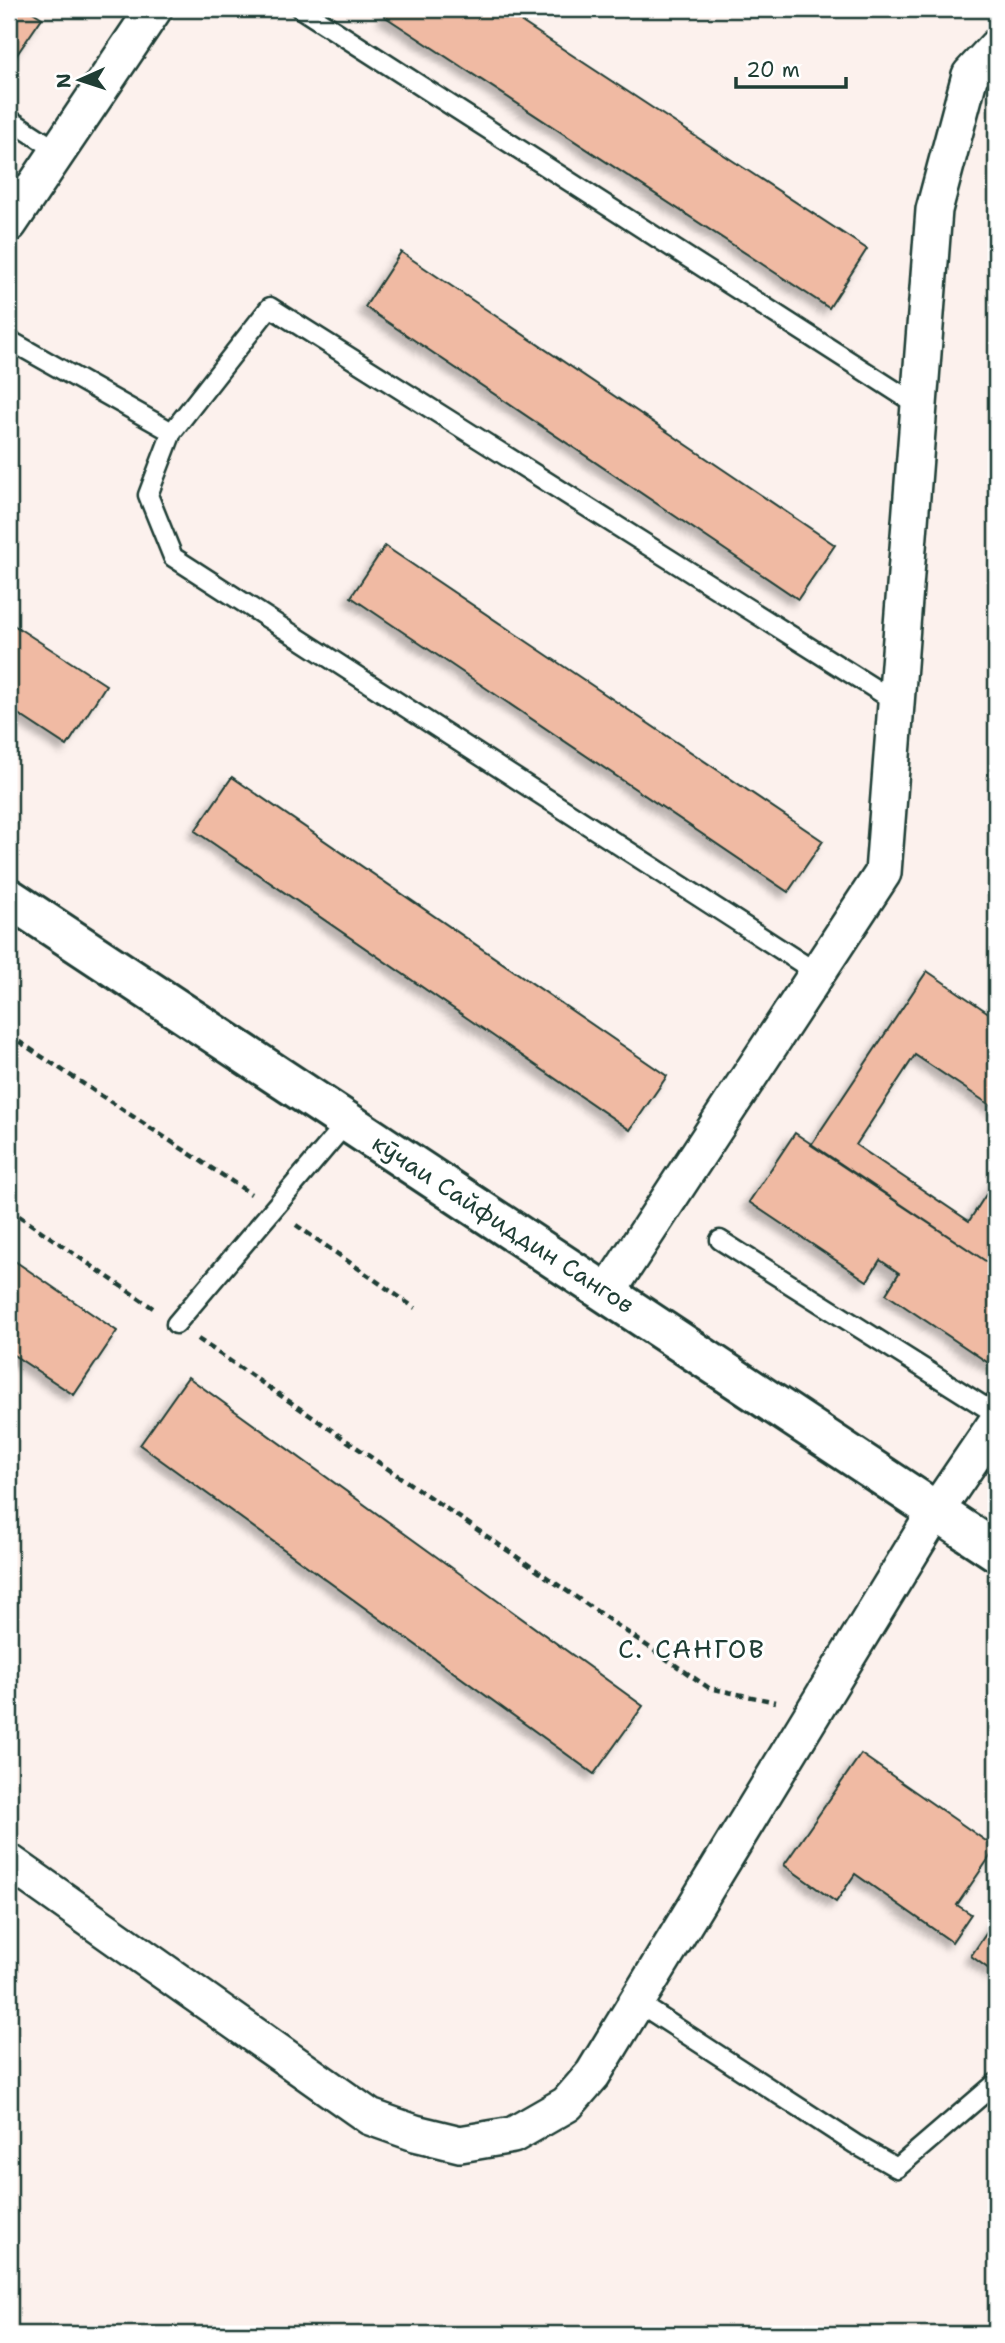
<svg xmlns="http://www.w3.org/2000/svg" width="1005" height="2343" font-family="'Shantell Sans',sans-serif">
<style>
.building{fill:#f0baa3;stroke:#1f3d34;stroke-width:2;filter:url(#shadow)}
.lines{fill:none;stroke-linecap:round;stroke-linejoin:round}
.lane-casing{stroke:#1f3d34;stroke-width:23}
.street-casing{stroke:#1f3d34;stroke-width:40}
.secondary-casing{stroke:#1f3d34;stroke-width:44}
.path{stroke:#1f3d34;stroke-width:4.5;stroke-dasharray:7 5;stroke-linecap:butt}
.lane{stroke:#fff;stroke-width:18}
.street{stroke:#fff;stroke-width:35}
.secondary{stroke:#fff;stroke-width:38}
.labels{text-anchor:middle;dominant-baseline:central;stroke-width:6;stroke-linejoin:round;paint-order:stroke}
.street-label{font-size:24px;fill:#1f3d34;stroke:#fff}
.neighbourhood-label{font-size:26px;letter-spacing:2px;fill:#1f3d34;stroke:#fff}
</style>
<defs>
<filter id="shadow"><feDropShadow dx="-6" dy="6" stdDeviation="3.5" flood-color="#0004"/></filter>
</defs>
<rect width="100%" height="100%" fill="#fcf1ed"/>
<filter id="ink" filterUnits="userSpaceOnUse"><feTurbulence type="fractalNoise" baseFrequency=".0143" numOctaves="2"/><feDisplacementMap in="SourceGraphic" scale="14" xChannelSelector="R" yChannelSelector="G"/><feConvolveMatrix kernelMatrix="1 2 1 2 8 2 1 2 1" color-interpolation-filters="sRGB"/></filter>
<g filter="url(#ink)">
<!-- building -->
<path class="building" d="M 9,9 L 28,9 L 42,18 L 9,66 Z
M 388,9 L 502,9 L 867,249 L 829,308 L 384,16 Z
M 401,252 L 835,545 L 798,599 L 365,307 Z
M 385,546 L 823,841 L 788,892 L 351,597 Z
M 9,622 L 106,685 L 67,746 L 9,708 Z
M 232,777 L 667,1076 L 630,1130 L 195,831 Z
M 927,971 L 996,1018 L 996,1109 L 915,1055 L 856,1145 L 969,1221 L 996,1179 L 996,1268 L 811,1145 Z
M 795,1133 L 996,1268 L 996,1368 L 886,1294 L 899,1273 L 880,1260 L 867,1281 L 749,1202 Z
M 9,1257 L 117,1331 L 74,1395 L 9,1352 Z
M 188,1377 L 643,1706 L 594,1774 L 140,1445 Z
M 861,1754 L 996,1848 L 957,1905 L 971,1914 L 952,1942 L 855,1874 L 836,1902 L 784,1865 Z
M 996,1919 L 996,1974 L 971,1956 Z"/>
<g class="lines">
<defs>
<path id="lane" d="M 301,9 L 919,406
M 9,119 L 58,151
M 9,340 L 172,432 L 148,495 L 173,557 L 817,973
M 172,432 L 270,307 L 896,702
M 720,1240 L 996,1414
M 176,1324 L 348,1121
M 637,2002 L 855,2144 L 897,2168 L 996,2083"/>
<path id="street" d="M 9,224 L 154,9
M 607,1293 L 883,873 L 934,210 L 970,75 L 996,47
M 9,1862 L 370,2117 L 415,2133 L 460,2144 L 513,2135 L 567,2104 L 593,2074 L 936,1511 L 996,1423"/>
<path id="secondary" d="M 9,898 L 996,1551"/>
</defs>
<!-- lane casing -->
<use href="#lane" class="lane-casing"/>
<!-- street casing -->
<use href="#street" class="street-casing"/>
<!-- secondary casing -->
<use href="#secondary" class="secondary-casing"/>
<!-- path -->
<path class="path" d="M 9,1035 L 251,1194
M 9,1209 L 153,1308
M 296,1225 L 415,1308
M 198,1339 L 709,1688 L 776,1702"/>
<!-- lane -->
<use href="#lane" class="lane"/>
<!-- street -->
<use href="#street" class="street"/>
<!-- secondary -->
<use href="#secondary" class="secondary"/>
</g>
</g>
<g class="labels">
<!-- street labels -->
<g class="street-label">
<text transform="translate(503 1224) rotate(33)">кӯчаи Сайфиддин Сангов</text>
</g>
<!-- neighbourhood labels -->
<g class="neighbourhood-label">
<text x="692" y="1648">С. САНГОВ</text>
</g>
</g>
<!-- margin -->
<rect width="1005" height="2343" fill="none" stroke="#fff" stroke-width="35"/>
<rect x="18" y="18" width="970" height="2308" fill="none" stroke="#1f3d34" stroke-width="2.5" filter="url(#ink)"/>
<!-- north arrow -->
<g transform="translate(80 80) rotate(267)" stroke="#ffffff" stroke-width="5" paint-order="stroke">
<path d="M0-5L12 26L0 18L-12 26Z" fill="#1f3d34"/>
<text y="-10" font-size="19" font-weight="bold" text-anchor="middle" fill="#1f3d34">N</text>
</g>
<!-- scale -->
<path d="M736 77v10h110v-10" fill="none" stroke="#1f3d34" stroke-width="3.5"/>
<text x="746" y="77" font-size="21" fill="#1f3d34" stroke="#ffffff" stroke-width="5" paint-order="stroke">20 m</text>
</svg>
